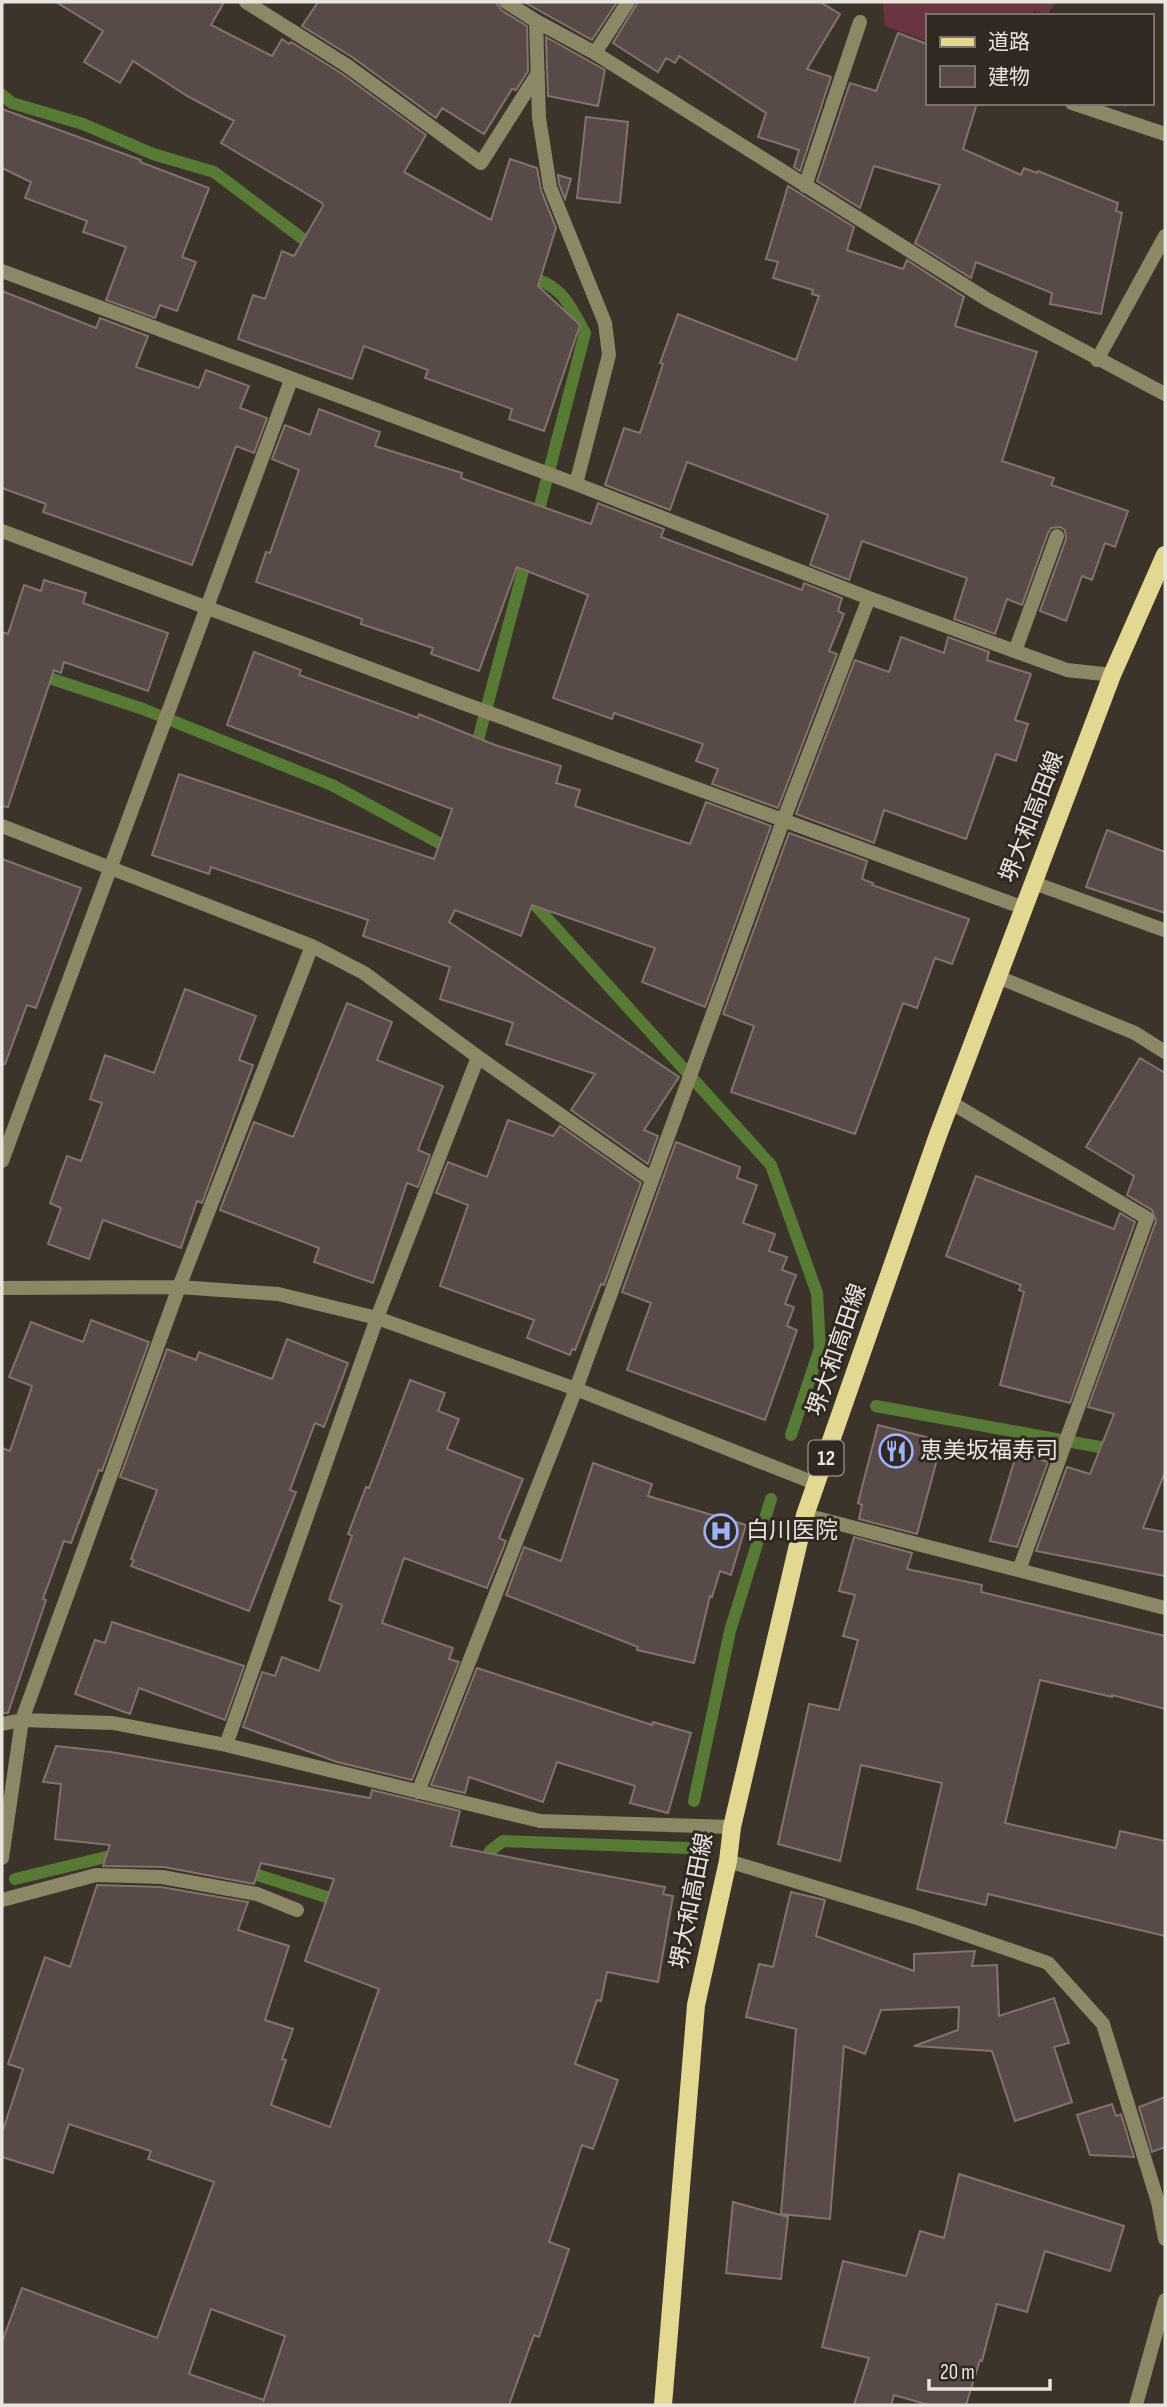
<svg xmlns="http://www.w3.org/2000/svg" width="1167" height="2407" font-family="'Sofia Sans Condensed','Noto Sans JP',sans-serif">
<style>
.green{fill:#683541}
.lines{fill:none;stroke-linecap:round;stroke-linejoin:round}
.stream{stroke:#577b35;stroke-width:12}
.building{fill:#584b47;stroke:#82736f;stroke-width:2;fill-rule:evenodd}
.lane{stroke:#8c8765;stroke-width:14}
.street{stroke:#8c8765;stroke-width:14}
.primary{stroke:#e3d891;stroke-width:18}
.labels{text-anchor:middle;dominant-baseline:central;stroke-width:6;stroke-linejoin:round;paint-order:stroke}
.shield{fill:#312921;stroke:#b2aca5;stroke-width:2}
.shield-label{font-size:21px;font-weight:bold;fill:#e9e4de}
.street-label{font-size:23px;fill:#e9e4de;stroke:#312921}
.poi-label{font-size:23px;fill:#e9e4de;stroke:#312921;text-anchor:start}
</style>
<rect width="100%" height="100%" fill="#3c332a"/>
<!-- green -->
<path class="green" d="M 883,2 L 1056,2 L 1048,14 L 1034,11 L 1031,16 L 927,16 L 927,41 L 885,26 Z"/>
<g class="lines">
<!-- stream -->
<path class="stream" d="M 2,95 L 12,103 L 83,124 L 153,154 L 214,172 L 315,248
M 524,276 C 561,283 568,302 585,333 L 536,521
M 37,674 L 143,709 L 332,785 L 454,851
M 474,755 L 527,556
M 525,896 L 536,906 L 771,1165 L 817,1293 L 820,1348 L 791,1435
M 876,1406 L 1116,1450
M 694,1801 L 730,1631 L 771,1499
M 484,1867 L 490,1851 L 503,1841 L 687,1848
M 242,1870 L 342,1902
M 15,1879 L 106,1857 L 121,1856"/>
</g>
<!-- building -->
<path class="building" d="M 56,2 L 224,2 L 211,25 L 272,56 L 282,39 L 289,44 L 291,42 L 341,73 L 426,135 L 404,172 L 491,220 L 510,159 L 537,168 L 541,190 L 556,228 L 538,286 L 580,325 L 544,431 L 509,419 L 512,409 L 425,378 L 428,370 L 364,346 L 352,379 L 238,339 L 253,295 L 265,299 L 282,251 L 294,256 L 323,206 L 322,203 L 221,143 L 234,121 L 187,96 L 133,61 L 120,83 L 84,62 L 103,31 Z
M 318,2 L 496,2 L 501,10 L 527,26 L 528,71 L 516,90 L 512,89 L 484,134 L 442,108 L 436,118 L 352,57 L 302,26 Z
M 524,2 L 617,2 L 592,40 Z
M 638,2 L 820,2 L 840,14 L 807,69 L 831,77 L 800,171 L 794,167 L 799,150 L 758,137 L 766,113 L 679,56 L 675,63 L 666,58 L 658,72 L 613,43 Z
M 898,33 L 927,44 L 927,103 L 977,103 L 963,149 L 1021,175 L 1024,168 L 1037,173 L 1038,171 L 1118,203 L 1116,211 L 1122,213 L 1101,314 L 1050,304 L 1052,293 L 976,262 L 971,278 L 915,243 L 940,185 L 874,166 L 860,208 L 817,181 L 850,83 L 876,91 Z
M 546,37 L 605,70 L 598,106 L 548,96 Z
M 2,109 L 141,160 L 140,162 L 209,188 L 182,257 L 196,262 L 177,311 L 160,305 L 155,318 L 106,300 L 126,247 L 83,232 L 87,221 L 25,198 L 31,182 L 2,168 Z
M 586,117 L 628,122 L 620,203 L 577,198 Z
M 558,175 L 571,179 L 565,199 L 559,184 Z
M 788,186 L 854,227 L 847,250 L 903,269 L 907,260 L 964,297 L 955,326 L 1037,352 L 1002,461 L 1054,478 L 1051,485 L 1128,511 L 1115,547 L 1105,543 L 1092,580 L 1082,576 L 1066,621 L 1040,611 L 1066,539 L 1065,530 L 1060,527 L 1051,528 L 1048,533 L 1022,605 L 1007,599 L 995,634 L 954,619 L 967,578 L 862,541 L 849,580 L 810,565 L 828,515 L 687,462 L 670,510 L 605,485 L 624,428 L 640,433 L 663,364 L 660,363 L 678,314 L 796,360 L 819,296 L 812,294 L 813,290 L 773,278 L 778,262 L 766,259 Z
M 2,291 L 96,328 L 100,318 L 148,336 L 136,367 L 199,388 L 206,370 L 249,386 L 240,408 L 267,418 L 254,453 L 236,446 L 192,565 L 43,512 L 46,504 L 2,488 Z
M 319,409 L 380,432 L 375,446 L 462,473 L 461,478 L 591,524 L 598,503 L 664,529 L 661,537 L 802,590 L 804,583 L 842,598 L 838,611 L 844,614 L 829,651 L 837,654 L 778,808 L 712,784 L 718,769 L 696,761 L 703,744 L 614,713 L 612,719 L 553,698 L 588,595 L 517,567 L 479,671 L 431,654 L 433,648 L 361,624 L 362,619 L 256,582 L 266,552 L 270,553 L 299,470 L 272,459 L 285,425 L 310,435 Z
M 44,580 L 86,593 L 83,603 L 168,633 L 148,691 L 64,662 L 61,673 L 54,670 L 8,807 L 2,806 L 2,632 L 8,634 L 24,585 L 41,591 Z
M 901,637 L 944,653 L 948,637 L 989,652 L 987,660 L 1031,674 L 1015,720 L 1028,724 L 1016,761 L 996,754 L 966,839 L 884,810 L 874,843 L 796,814 L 855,660 L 889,672 Z
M 254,652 L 301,670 L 299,675 L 418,718 L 419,714 L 495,745 L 561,766 L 556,783 L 580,790 L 575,806 L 690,844 L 706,802 L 771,826 L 705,1007 L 642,982 L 655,948 L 532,905 L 521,936 L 455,910 L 449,922 L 679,1077 L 644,1130 L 658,1136 L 648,1164 L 571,1110 L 595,1074 L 506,1044 L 513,1023 L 440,999 L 450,967 L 363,936 L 368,920 L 211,867 L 209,874 L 152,855 L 179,774 L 434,859 L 452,809 L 227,725 Z
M 1107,830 L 1165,852 L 1165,913 L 1086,887 Z
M 789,833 L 867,861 L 862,879 L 873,883 L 872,885 L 969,919 L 952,964 L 935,958 L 917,1008 L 903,1003 L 855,1134 L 731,1092 L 754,1026 L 723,1014 Z
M 2,859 L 81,888 L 36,1008 L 27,1005 L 5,1064 L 2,1064 Z
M 185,989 L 256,1016 L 239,1060 L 253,1065 L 202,1203 L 197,1201 L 181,1248 L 103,1220 L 89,1259 L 48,1244 L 61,1208 L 50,1203 L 67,1156 L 81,1161 L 102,1103 L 90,1099 L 105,1055 L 154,1073 Z
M 347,1003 L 392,1022 L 377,1060 L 443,1086 L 418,1150 L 430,1155 L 418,1187 L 407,1183 L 373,1283 L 314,1262 L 319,1248 L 220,1210 L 254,1122 L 293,1137 Z
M 1140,1058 L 1165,1073 L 1165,1472 L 1143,1528 L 1165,1532 L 1165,1576 L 1036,1551 L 1067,1467 L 1090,1474 L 1114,1414 L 1088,1407 L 1156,1221 L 1152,1210 L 1127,1195 L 1134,1176 L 1086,1147 Z
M 508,1120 L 553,1136 L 560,1126 L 641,1183 L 604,1285 L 601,1284 L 575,1350 L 572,1349 L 570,1355 L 527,1338 L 534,1320 L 440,1286 L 468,1205 L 436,1193 L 448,1162 L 487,1177 Z
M 676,1142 L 740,1167 L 737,1178 L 757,1185 L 743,1223 L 775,1234 L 769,1251 L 787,1257 L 782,1270 L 796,1275 L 785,1304 L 794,1307 L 787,1326 L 797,1330 L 765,1420 L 627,1370 L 651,1303 L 622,1292 Z
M 976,1176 L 1114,1229 L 1120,1213 L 1135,1222 L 1070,1403 L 1000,1385 L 1024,1292 L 1019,1290 L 1021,1285 L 946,1256 Z
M 91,1320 L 149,1342 L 102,1471 L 99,1470 L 71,1543 L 64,1541 L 43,1599 L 46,1600 L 8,1713 L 2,1713 L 2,1448 L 10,1451 L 32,1386 L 9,1377 L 31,1322 L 83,1342 Z
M 287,1339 L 348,1363 L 324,1427 L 315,1423 L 290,1490 L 296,1492 L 249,1611 L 131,1566 L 134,1560 L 131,1559 L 157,1490 L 120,1477 L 167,1349 L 196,1360 L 199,1352 L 272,1379 Z
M 410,1380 L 445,1393 L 438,1411 L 459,1419 L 447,1449 L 523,1479 L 499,1538 L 506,1541 L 487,1588 L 404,1558 L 382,1623 L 453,1648 L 449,1659 L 459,1662 L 412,1780 L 337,1762 L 243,1727 L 262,1672 L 275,1676 L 282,1657 L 319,1671 L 342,1605 L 329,1600 L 352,1536 L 348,1534 L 366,1487 L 369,1488 Z
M 878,1425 L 942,1441 L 917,1534 L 859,1519 L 862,1505 L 858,1503 Z
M 1017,1452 L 1048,1462 L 1017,1547 L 990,1541 Z
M 593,1463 L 652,1484 L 648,1496 L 746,1525 L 731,1575 L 720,1571 L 712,1597 L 710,1596 L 694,1663 L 637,1650 L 638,1647 L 506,1595 L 524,1547 L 561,1561 Z
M 854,1537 L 912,1553 L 907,1569 L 982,1585 L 981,1592 L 1165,1636 L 1165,1709 L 1112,1695 L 1112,1697 L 1040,1680 L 1005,1823 L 1116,1848 L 1120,1831 L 1165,1841 L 1165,1936 L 988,1894 L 986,1905 L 917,1889 L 942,1783 L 861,1765 L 840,1861 L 778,1844 L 809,1704 L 839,1710 L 858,1640 L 843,1636 L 855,1595 L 839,1591 Z
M 112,1622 L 244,1666 L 225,1720 L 139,1688 L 130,1714 L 75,1694 L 95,1640 L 105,1643 Z
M 477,1668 L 652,1725 L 653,1722 L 691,1733 L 668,1813 L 630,1803 L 635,1786 L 557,1762 L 543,1802 L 469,1777 L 465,1793 L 431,1785 Z
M 56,1746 L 111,1752 L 370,1798 L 372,1790 L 460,1811 L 451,1846 L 665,1887 L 663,1894 L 673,1896 L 658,1982 L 607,1972 L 601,2001 L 597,2000 L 575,2064 L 618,2080 L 593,2149 L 582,2145 L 549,2242 L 569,2249 L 539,2337 L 534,2335 L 509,2405 L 2,2405 L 2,2342 L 22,2288 L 157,2338 L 214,2182 L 148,2159 L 151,2151 L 69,2124 L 53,2173 L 2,2157 L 2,2133 L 23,2069 L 8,2064 L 45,1957 L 70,1967 L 97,1885 L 161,1887 L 248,1902 L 238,1930 L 289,1946 L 265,2020 L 293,2029 L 282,2059 L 286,2060 L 271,2105 L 330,2127 L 379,1989 L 305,1961 L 334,1879 L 261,1863 L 254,1884 L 164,1867 L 103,1866 L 110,1845 L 55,1839 L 61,1784 L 43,1782 ZM 211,2309 L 285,2336 L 263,2402 L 264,2400 L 189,2374 Z
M 791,1892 L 825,1900 L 816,1936 L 914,1971 L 914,1954 L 975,1951 L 972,1966 L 997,1965 L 999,2016 L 1054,1998 L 1069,2043 L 1054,2047 L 1072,2102 L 1015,2121 L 992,2051 L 914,2046 L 958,2030 L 959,2007 L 881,2010 L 865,2054 L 844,2046 L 830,2219 L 781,2214 L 796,2029 L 746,2017 L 759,1964 L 773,1967 Z
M 1165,2097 L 1165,2147 L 1152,2152 L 1139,2107 Z
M 1112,2104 L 1116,2116 L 1121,2114 L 1134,2157 L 1090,2155 L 1077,2115 Z
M 959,2174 L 1124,2226 L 1110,2271 L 1045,2251 L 1027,2312 L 997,2304 L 982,2361 L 980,2360 L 966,2405 L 929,2405 L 894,2395 L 891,2405 L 854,2405 L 869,2358 L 822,2347 L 843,2261 L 906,2276 L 920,2231 L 944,2238 Z
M 733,2202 L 788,2217 L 781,2279 L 726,2273 Z"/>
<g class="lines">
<!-- lane -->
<path class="lane" d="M 805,186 L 860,22
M 1015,651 L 1057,536"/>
<!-- street -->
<path class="street" d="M 246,2 L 346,65 L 481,163 L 538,73
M 506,2 L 536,21 L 595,53 L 988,300 L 1165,394
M 595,53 L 628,2
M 1072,103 L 1165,134
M 2,271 L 576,484 L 609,355 L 605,323 L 550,187 L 539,118 L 536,21
M 1097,360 L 1165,236
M 576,484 L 869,598 L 1067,670 L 1112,675
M 2,531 L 465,704 L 1024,908
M 2,826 L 312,946 L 364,973 L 478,1057 L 652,1179
M 1034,883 L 1164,930
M 998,977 L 1135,1033 L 1165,1052
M 950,1102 L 1147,1218 L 1019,1570
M 2,1161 L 291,380
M 2,1288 L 179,1287 L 278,1294 L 377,1318 L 576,1389 L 817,1484
M 805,1515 L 1165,1608
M 2,1724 L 22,1720 L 113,1723 L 226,1745 L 540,1821 L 732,1827
M 226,1745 L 377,1318 L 478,1057
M 418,1792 L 576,1389 L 783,821 L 869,598
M 2,1858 L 22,1720 L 179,1287 L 312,946
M 728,1861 L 914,1917 L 1048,1963 L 1103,2024 L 1158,2202 L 1165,2239
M 2,1900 L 96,1875 L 162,1877 L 257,1894 L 297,1910
M 1136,2405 L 1165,2300"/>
<!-- primary -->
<path class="primary" d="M 663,2405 L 696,2005 L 728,1861 L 732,1827 L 805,1515 L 938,1135 L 1112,675 L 1165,555"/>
</g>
<!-- icons -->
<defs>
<symbol id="restaurant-ring" viewBox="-11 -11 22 22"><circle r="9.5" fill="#312921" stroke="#9fb3fd" stroke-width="1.5"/><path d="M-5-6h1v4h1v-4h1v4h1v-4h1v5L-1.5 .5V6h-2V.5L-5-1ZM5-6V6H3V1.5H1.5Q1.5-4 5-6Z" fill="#9fb3fd"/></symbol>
<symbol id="hospital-ring" viewBox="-11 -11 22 22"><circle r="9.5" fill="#312921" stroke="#9fb3fd" stroke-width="1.5"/><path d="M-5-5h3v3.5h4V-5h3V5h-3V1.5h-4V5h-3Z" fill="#9fb3fd"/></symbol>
</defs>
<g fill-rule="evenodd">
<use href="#restaurant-ring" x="877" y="1432" width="38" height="38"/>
<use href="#hospital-ring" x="702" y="1512" width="38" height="38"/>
</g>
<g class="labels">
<!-- shield labels -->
<rect class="shield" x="808.5" y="1440.5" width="35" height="35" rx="5"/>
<g class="shield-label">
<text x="826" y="1458">12</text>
</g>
<!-- street labels -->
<g class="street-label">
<text transform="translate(1032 817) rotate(-69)">堺大和高田線</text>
<text transform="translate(837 1350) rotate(-71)">堺大和高田線</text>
<text transform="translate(692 1901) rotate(-79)">堺大和高田線</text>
</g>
<!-- poi labels -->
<g class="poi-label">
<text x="920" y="1451">恵美坂福寿司</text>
<text x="746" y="1531">白川医院</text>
</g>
</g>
<!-- border -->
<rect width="1167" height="2407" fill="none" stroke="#e9e4de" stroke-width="7"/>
<!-- legend -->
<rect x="926" y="14" width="228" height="91" fill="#312921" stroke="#7b746d" stroke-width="2"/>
<rect x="940" y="37" width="35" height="10" fill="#e3d891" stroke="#7b746d" stroke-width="2"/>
<text x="988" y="49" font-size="21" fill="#e9e4de">道路</text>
<rect x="940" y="66" width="35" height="21" fill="#584b47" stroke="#7b746d" stroke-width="2"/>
<text x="988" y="84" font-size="21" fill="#e9e4de">建物</text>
<!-- scale -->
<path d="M929 2379v10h121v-10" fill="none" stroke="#e9e4de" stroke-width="3.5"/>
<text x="940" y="2379" font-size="21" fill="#e9e4de" stroke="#312921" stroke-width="5" paint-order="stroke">20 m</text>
</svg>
